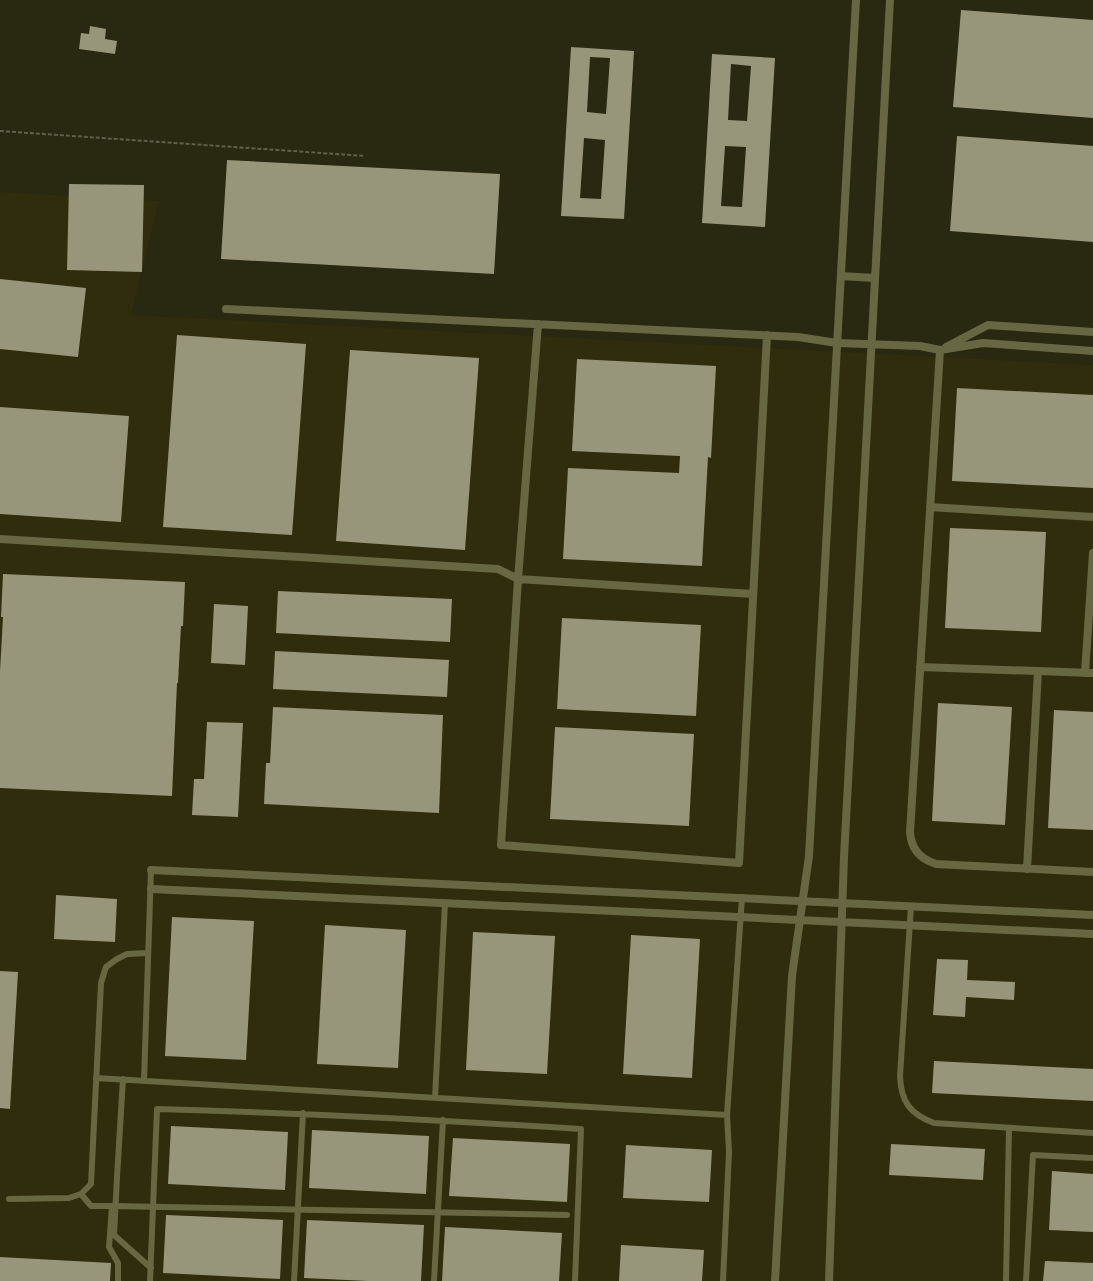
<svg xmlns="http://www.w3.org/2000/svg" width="1093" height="1281" font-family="'Titillium Web',sans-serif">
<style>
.built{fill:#2f2d0d}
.building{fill:#97967a;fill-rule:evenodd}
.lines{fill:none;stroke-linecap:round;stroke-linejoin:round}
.path{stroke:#605f4a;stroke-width:2;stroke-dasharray:4 2;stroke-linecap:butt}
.service{stroke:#686744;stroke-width:6}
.minor{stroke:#686744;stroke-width:8}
.service-bridge{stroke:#686744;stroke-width:6}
</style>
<rect width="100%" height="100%" fill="#292810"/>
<!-- built -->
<path class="built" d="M 0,192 L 159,201 L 131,315 L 1093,365 L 1093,1281 L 0,1281 Z"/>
<!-- building -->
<path class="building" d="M 961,10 L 1093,20 L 1093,118 L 953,107 Z
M 90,26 L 106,29 L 105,39 L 117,41 L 115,54 L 79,49 L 81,33 L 89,34 Z
M 571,47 L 634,51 L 624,219 L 561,216 ZM 590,57 L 610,58 L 606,114 L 587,112 ZM 584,138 L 605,140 L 601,199 L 580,198 Z
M 712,54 L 775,58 L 765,227 L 702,223 ZM 731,64 L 751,66 L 747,121 L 728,120 ZM 725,146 L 746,147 L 742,207 L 721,206 Z
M 957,136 L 1093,146 L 1093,242 L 950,231 Z
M 227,160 L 500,174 L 494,274 L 221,259 Z
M 69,184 L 144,185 L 142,272 L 67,270 Z
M 0,279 L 86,288 L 78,357 L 0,349 Z
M 177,335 L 306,344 L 292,535 L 163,527 Z
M 350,350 L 479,358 L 465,550 L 336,541 Z
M 577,359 L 716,366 L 711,458 L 708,457 L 702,566 L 563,559 L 568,468 L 679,473 L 680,456 L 572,451 Z
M 957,388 L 1093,395 L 1093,488 L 952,481 Z
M 0,407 L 129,416 L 121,522 L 0,514 Z
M 950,528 L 1046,532 L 1041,632 L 945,628 Z
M 3,574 L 185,582 L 183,626 L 181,626 L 178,683 L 177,683 L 172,796 L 0,788 L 0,671 L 3,617 L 1,617 Z
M 278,591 L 452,599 L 450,642 L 276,633 Z
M 214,604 L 248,606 L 245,665 L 211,663 Z
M 562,618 L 701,625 L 696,716 L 557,709 Z
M 275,651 L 449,660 L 447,697 L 273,689 Z
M 938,703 L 1012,707 L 1005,825 L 932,821 Z
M 273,707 L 443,715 L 439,813 L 264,804 L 266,763 L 270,763 Z
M 1054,710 L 1093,712 L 1093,830 L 1048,828 Z
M 207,722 L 243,723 L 238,817 L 192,815 L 194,779 L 204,779 Z
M 555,727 L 694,734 L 689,826 L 550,819 Z
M 56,895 L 117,899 L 115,942 L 54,939 Z
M 172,917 L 254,921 L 246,1060 L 165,1056 Z
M 325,925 L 406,930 L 398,1068 L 317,1064 Z
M 473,932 L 555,936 L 547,1074 L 466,1070 Z
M 631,935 L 700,939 L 692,1078 L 623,1074 Z
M 937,959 L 968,960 L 967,980 L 1015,982 L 1014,1000 L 966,997 L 965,1017 L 933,1015 Z
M 0,971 L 18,972 L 10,1109 L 0,1108 Z
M 934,1061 L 1093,1069 L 1093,1101 L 932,1093 Z
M 171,1126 L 288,1132 L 285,1190 L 168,1184 Z
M 312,1130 L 429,1136 L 426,1194 L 309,1188 Z
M 453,1138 L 570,1144 L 567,1202 L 449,1196 Z
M 891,1144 L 985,1149 L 983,1180 L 889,1175 Z
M 626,1145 L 712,1150 L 709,1202 L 623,1198 Z
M 1052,1171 L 1093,1174 L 1093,1232 L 1049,1230 Z
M 166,1215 L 283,1220 L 280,1279 L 163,1273 Z
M 307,1220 L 424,1225 L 421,1281 L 368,1281 L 304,1278 Z
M 445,1227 L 562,1233 L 559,1281 L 442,1281 Z
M 621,1245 L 704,1250 L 702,1281 L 619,1281 Z
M 0,1257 L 111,1263 L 110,1281 L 0,1281 Z
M 1045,1261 L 1093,1263 L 1093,1281 L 1043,1281 Z"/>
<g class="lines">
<!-- path -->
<path class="path" d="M 0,131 L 365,156"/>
<!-- service -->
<path class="service" d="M 911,906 L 900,1076 C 901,1102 910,1114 934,1123 L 1093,1133
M 96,1078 L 727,1115
M 144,1081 L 151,870
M 435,1098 L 445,903
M 117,1177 L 123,1079
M 81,1194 L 91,1206 L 112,1206 L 109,1247 L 118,1263 L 118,1281
M 9,1199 L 69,1198 L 81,1194 L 91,1184 L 101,983 L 106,967 L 117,959 L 127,954 L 148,953
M 112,1206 L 567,1215
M 723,1281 L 729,1152 L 727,1115 L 742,897
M 1006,1281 L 1009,1128
M 1026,1281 L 1033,1155 L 1093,1158"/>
<!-- minor -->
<path class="minor" d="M 841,276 L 875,278
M 226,309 L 798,337 L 837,343 L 920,346 L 940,350 L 983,343 L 1093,351
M 538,324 L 518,579 L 501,845 L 739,863 L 767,335
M 946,347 L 988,325 L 1093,332
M 940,350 L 910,832 C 911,848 920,859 936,864 L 1093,872
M 930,507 L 1093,517
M 0,539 L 498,569 L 518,579 L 753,594
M 920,667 L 1093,673
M 1085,673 L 1093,553
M 1027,869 L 1038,671
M 151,870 L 1093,915
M 151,889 L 1093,934
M 775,1281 L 792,976 L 809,856 L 856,0
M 829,1281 L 844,857 L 890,0"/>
<!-- service-bridge -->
<path class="service-bridge" d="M 117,1177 L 114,1235 L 151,1268
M 150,1281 L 157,1109 C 298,1113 440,1120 581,1129 L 575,1281
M 294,1281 L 303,1113
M 434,1281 L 443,1120"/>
</g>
</svg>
